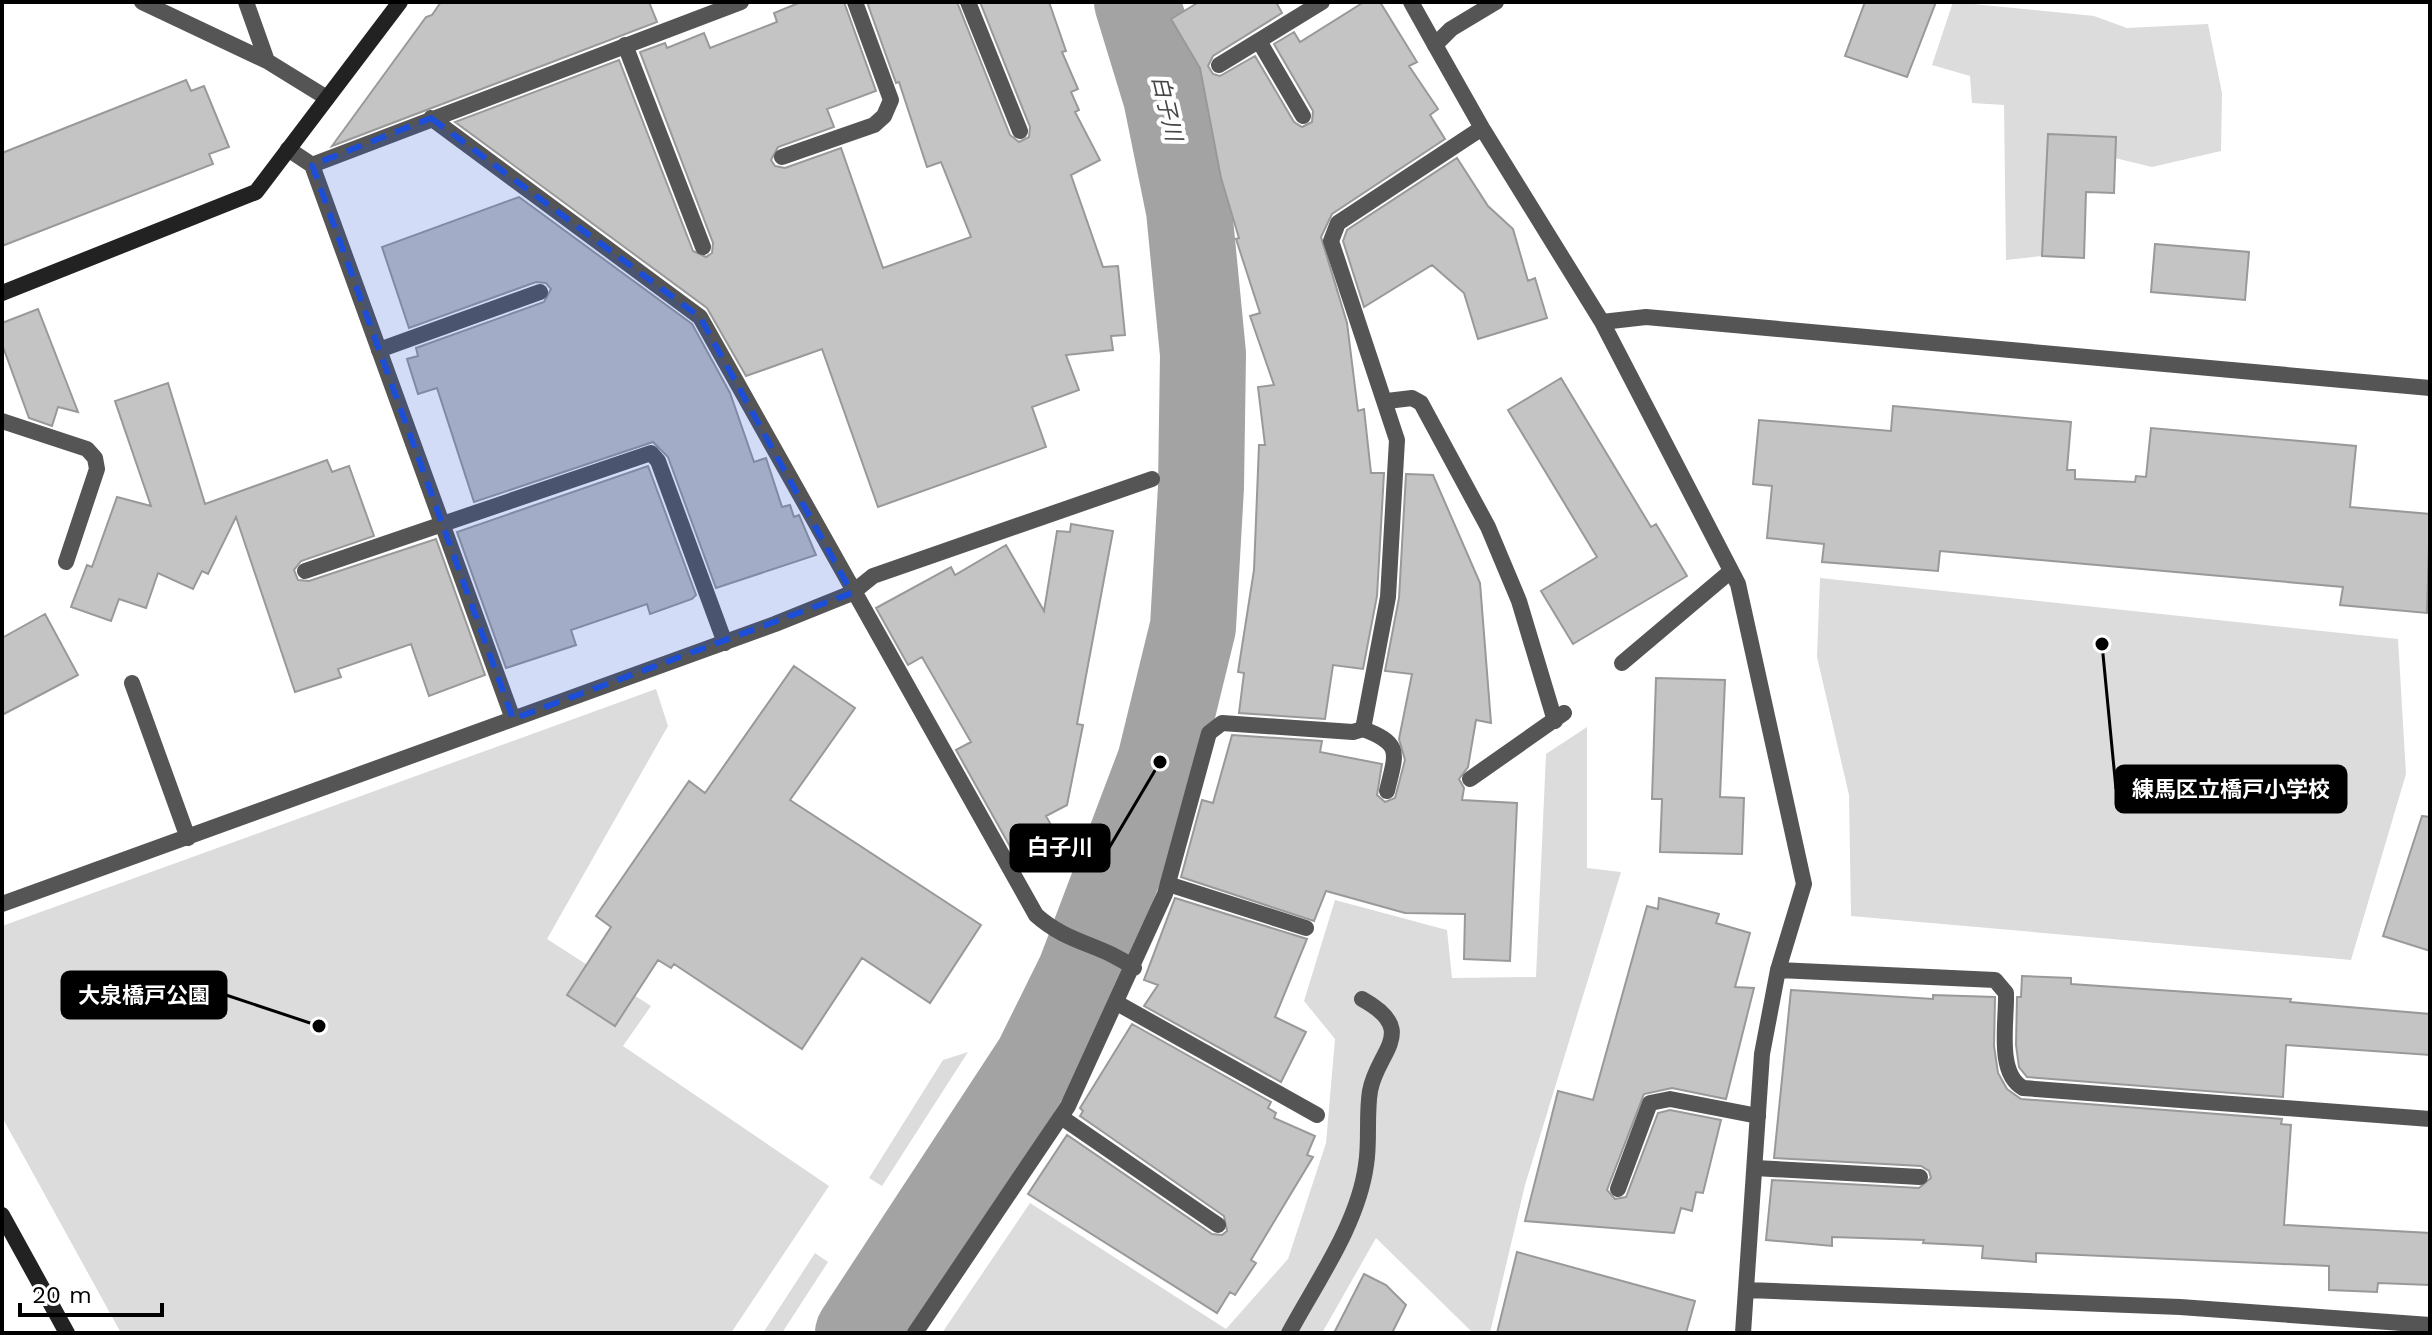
<svg xmlns="http://www.w3.org/2000/svg" width="2432" height="1335" font-family="'Work Sans','Noto Sans JP',sans-serif">
<style>
.green{fill:#dcdcdc}
.lines{fill:none;stroke-linecap:round;stroke-linejoin:round}
.river{stroke:#a3a3a3;stroke-width:86}
.building{fill:#c4c4c4;stroke:#999;stroke-width:2}
.lane{stroke:#555;stroke-width:16}
.street{stroke:#555;stroke-width:16}
.secondary{stroke:#222;stroke-width:16}
.marked{fill:#1d4ed8;fill-opacity:0.2;stroke:#1d4ed8;stroke-width:6;stroke-dasharray:16 10;stroke-linejoin:round}
.labels{text-anchor:middle;dominant-baseline:central;stroke-width:8;stroke-linejoin:round;paint-order:stroke}
.water-label{font-size:22px;font-style:italic;fill:#444;stroke:#fff}
.leader{fill:none;stroke:#000;stroke-width:3}
.callout-dot{fill:#000;stroke:#fff;stroke-width:3}
.callout{fill:#000;stroke:#000;stroke-width:3}
.callout-label{font-size:22px;text-anchor:middle;font-weight:bold;fill:#fff}
</style>
<rect width="100%" height="100%" fill="#fff"/>
<!-- green -->
<path class="green" d="M 1953,2 L 2094,16 L 2127,28 L 2208,24 L 2222,93 L 2221,151 L 2152,167 L 2115,158 L 2116,137 L 2048,134 L 2042,256 L 2006,260 L 2004,105 L 1972,103 L 1970,76 L 1932,65 Z
M 1820,578 L 2398,639 L 2406,774 L 2351,960 L 1851,916 L 1849,795 L 1817,657 Z
M 656,689 L 668,726 L 547,939 L 651,1006 L 623,1046 L 829,1186 L 731,1333 L 121,1333 L 2,1117 L 2,926 Z
M 1587,727 L 1587,868 L 1621,872 L 1525,1185 L 1490,1333 L 1473,1333 L 1376,1238 L 1322,1333 L 942,1333 L 1030,1203 L 1226,1329 L 1288,1259 L 1326,1143 L 1335,1039 L 1304,1001 L 1335,900 L 1447,930 L 1452,978 L 1536,977 L 1546,754 Z
M 968,1052 L 882,1186 L 869,1178 L 943,1060 Z
M 815,1253 L 828,1262 L 782,1333 L 763,1333 Z"/>
<g class="lines">
<!-- river -->
<path class="river" d="M 858,1333 L 1037,1060 L 1080,973 L 1160,762 L 1193,627 L 1201,487 L 1203,354 L 1189,210 L 1166,97 L 1137,2"/>
</g>
<!-- building -->
<path class="building" d="M 441,2 L 649,2 L 657,22 L 332,146 L 426,17 L 432,15 Z
M 801,2 L 844,2 L 876,91 L 827,109 L 834,127 L 778,147 L 771,160 L 775,166 L 785,168 L 841,148 L 883,268 L 971,237 L 941,162 L 927,167 L 899,82 L 896,83 L 867,2 L 957,2 L 1010,135 L 1019,142 L 1029,137 L 1030,127 L 980,2 L 1049,2 L 1066,51 L 1062,52 L 1078,89 L 1071,92 L 1079,110 L 1075,112 L 1100,160 L 1071,175 L 1103,267 L 1118,266 L 1125,335 L 1111,336 L 1113,350 L 1066,355 L 1079,390 L 1032,407 L 1046,447 L 878,507 L 822,349 L 746,376 L 707,308 L 455,122 L 619,60 L 693,251 L 706,257 L 712,253 L 713,243 L 640,52 L 665,43 L 667,48 L 704,33 L 710,48 L 777,22 L 774,13 Z
M 1199,2 L 1276,2 L 1282,13 L 1213,56 L 1208,66 L 1213,74 L 1220,76 L 1255,56 L 1294,122 L 1302,127 L 1312,122 L 1313,111 L 1274,44 L 1294,32 L 1300,42 L 1364,2 L 1380,2 L 1417,62 L 1409,66 L 1438,109 L 1430,115 L 1445,139 L 1332,214 L 1321,237 L 1347,323 L 1358,411 L 1364,409 L 1371,473 L 1384,473 L 1377,596 L 1363,669 L 1333,665 L 1325,719 L 1239,713 L 1244,673 L 1238,672 L 1254,570 L 1259,445 L 1265,445 L 1258,387 L 1274,385 L 1250,316 L 1260,313 L 1236,239 L 1239,238 L 1221,178 L 1200,68 L 1171,19 Z
M 1865,2 L 1936,2 L 1907,77 L 1845,56 Z
M 186,80 L 191,91 L 204,86 L 229,147 L 209,154 L 213,164 L 2,246 L 2,153 Z
M 2048,134 L 2116,137 L 2114,193 L 2086,192 L 2084,258 L 2042,256 Z
M 1457,158 L 1488,206 L 1513,229 L 1528,281 L 1535,278 L 1547,318 L 1478,339 L 1464,293 L 1432,265 L 1364,307 L 1343,241 L 1347,230 Z
M 519,197 L 692,324 L 730,393 L 754,462 L 766,458 L 782,507 L 790,505 L 794,517 L 799,515 L 816,555 L 716,588 L 668,457 L 653,442 L 474,502 L 437,388 L 418,394 L 407,359 L 418,356 L 416,348 L 544,302 L 551,289 L 546,283 L 536,282 L 409,328 L 382,247 Z
M 2155,244 L 2249,252 L 2245,300 L 2151,292 Z
M 38,309 L 78,412 L 58,407 L 52,426 L 29,418 L 2,344 L 2,323 Z
M 1561,378 L 1651,527 L 1656,524 L 1687,576 L 1573,644 L 1541,591 L 1597,557 L 1508,410 Z
M 168,383 L 205,504 L 327,460 L 332,472 L 349,466 L 374,536 L 301,561 L 294,570 L 298,580 L 309,581 L 436,539 L 485,675 L 429,696 L 411,644 L 338,669 L 341,677 L 295,692 L 236,517 L 208,574 L 202,571 L 193,589 L 158,573 L 146,608 L 119,599 L 111,621 L 71,607 L 87,565 L 92,567 L 117,497 L 151,506 L 115,401 Z
M 1893,406 L 2071,422 L 2067,470 L 2075,470 L 2075,479 L 2135,482 L 2136,476 L 2146,477 L 2151,428 L 2356,446 L 2350,507 L 2430,514 L 2427,613 L 2340,605 L 2343,587 L 1940,551 L 1938,571 L 1822,562 L 1824,544 L 1767,538 L 1772,486 L 1753,484 L 1759,420 L 1891,431 Z
M 648,466 L 696,595 L 692,599 L 650,614 L 647,604 L 571,630 L 576,645 L 506,668 L 457,532 Z
M 1406,474 L 1433,475 L 1480,583 L 1491,723 L 1476,720 L 1468,767 L 1459,779 L 1464,788 L 1462,800 L 1517,803 L 1510,961 L 1464,959 L 1465,914 L 1405,913 L 1326,891 L 1314,921 L 1181,877 L 1202,800 L 1213,803 L 1232,735 L 1322,741 L 1320,752 L 1382,764 L 1377,795 L 1385,802 L 1395,798 L 1405,760 L 1399,739 L 1412,674 L 1385,671 L 1399,598 Z
M 1071,524 L 1113,531 L 1077,724 L 1083,725 L 1067,805 L 1046,816 L 1061,843 L 1021,866 L 956,750 L 971,742 L 922,657 L 908,665 L 876,608 L 951,567 L 955,575 L 1006,545 L 1044,611 L 1057,531 L 1070,532 Z
M 45,614 L 78,675 L 2,715 L 2,638 Z
M 794,666 L 855,708 L 790,800 L 981,925 L 930,1003 L 862,958 L 802,1049 L 674,964 L 671,968 L 658,960 L 615,1026 L 567,995 L 611,927 L 596,916 L 689,781 L 705,793 Z
M 1656,678 L 1725,680 L 1720,797 L 1744,798 L 1742,854 L 1660,852 L 1662,799 L 1652,799 Z
M 2422,816 L 2430,817 L 2430,951 L 2383,936 Z
M 1175,898 L 1307,939 L 1275,1017 L 1306,1032 L 1281,1082 L 1144,1006 L 1158,985 L 1144,980 Z
M 1659,898 L 1719,914 L 1716,923 L 1750,933 L 1735,987 L 1754,988 L 1726,1099 L 1672,1088 L 1644,1094 L 1607,1190 L 1615,1199 L 1626,1197 L 1658,1113 L 1670,1110 L 1721,1120 L 1703,1193 L 1696,1192 L 1692,1211 L 1681,1208 L 1674,1233 L 1525,1221 L 1558,1091 L 1593,1100 L 1647,906 L 1658,909 Z
M 2022,976 L 2071,978 L 2071,984 L 2291,999 L 2290,1002 L 2430,1014 L 2430,1055 L 2286,1045 L 2283,1097 L 2027,1077 L 2019,1067 L 2016,1045 L 2017,997 L 2021,997 Z
M 1791,990 L 1933,999 L 1933,995 L 1995,997 L 1994,1046 L 1998,1073 L 2007,1089 L 2021,1099 L 2282,1119 L 2281,1124 L 2291,1125 L 2284,1225 L 2430,1233 L 2430,1285 L 2378,1283 L 2377,1292 L 2329,1290 L 2329,1266 L 2036,1253 L 2036,1262 L 1982,1258 L 1983,1246 L 1923,1243 L 1924,1240 L 1832,1237 L 1832,1246 L 1766,1240 L 1772,1180 L 1919,1188 L 1931,1178 L 1929,1171 L 1921,1166 L 1774,1158 Z
M 1132,1024 L 1271,1102 L 1268,1108 L 1276,1113 L 1274,1118 L 1315,1136 L 1307,1155 L 1313,1157 L 1251,1260 L 1256,1263 L 1235,1295 L 1230,1292 L 1217,1313 L 1028,1194 L 1067,1135 L 1212,1234 L 1222,1235 L 1227,1231 L 1224,1216 L 1080,1116 L 1083,1111 L 1080,1108 Z
M 1517,1252 L 1695,1301 L 1686,1333 L 1497,1333 Z
M 1364,1274 L 1386,1285 L 1406,1305 L 1392,1333 L 1334,1333 Z"/>
<g class="lines">
<!-- lane -->
<path class="lane" d="M 968,2 L 1020,131
M 1411,2 L 1435,45
M 1259,41 L 1303,116
M 625,45 L 703,247
M 1219,65 L 1322,2
M 782,157 L 874,125 L 884,116 L 891,100 L 855,2
M 379,350 L 540,292
M 1387,401 L 1412,398 L 1421,403 L 1488,527 L 1519,601 L 1555,721
M 1363,729 C 1403,744 1396,753 1387,791
M 1470,779 L 1564,713
M 1168,884 L 1306,928
M 1117,1003 L 1317,1115
M 1061,1117 L 1218,1225
M 1755,1168 L 1920,1177
M 1618,1189 L 1650,1103 L 1670,1099 L 1758,1116"/>
<!-- street -->
<path class="street" d="M 142,2 L 267,61 L 327,98
M 246,2 L 267,61
M 1496,2 L 1451,29 L 1435,45 L 1482,128 L 1602,322 L 1738,584 L 1804,884 L 1778,970 L 1762,1054 L 1743,1333
M 431,118 L 700,317 L 1036,915 C 1068,944 1102,944 1134,968
M 288,149 L 312,165 L 513,719
M 312,165 L 741,2
M 1602,322 L 1646,317 L 2430,388
M 2,421 L 87,449 L 95,458 L 97,469 L 66,562
M 305,571 L 651,453 L 658,461 L 725,643
M 1622,663 L 1731,571
M 132,683 L 188,838
M 2,904 L 775,624 L 852,593 L 873,576 L 1152,479
M 1778,970 L 1995,980 L 2006,993 C 2007,1021 1996,1073 2023,1088 L 2430,1119
M 1747,1290 L 2180,1307 L 2430,1325
M 915,1333 L 1068,1106 L 1165,894 L 1209,733 L 1222,723 L 1353,732 L 1363,729 L 1388,597 L 1397,440 L 1331,241 L 1338,223 L 1482,128
M 1289,1333 C 1317,1281 1358,1224 1366,1165 C 1370,1141 1366,1116 1370,1091 C 1377,1051 1420,1031 1362,999"/>
<!-- secondary -->
<path class="secondary" d="M 2,293 L 256,192 L 400,2
M 2,1215 L 67,1333"/>
</g>
<!-- marked area -->
<path class="marked" d="M 431,118 L 700,317 L 852,593 L 513,719 L 312,165 Z"/>
<g class="labels">
<!-- water labels -->
<g class="water-label">
<text transform="translate(1167 108) rotate(77)">白子川</text>
</g>
</g>
<!-- callouts -->
<path class="leader" d="M2102 644L2116 789M1160 762L1109 848M319 1026L226 995"/>
<g class="callout-dot">
<circle cx="2102" cy="644" r="8"/>
<circle cx="1160" cy="762" r="8"/>
<circle cx="319" cy="1026" r="8"/>
</g>
<g class="callout">
<rect x="2116" y="766" width="230" height="46" rx="8"/>
<rect x="1011" y="825" width="98" height="46" rx="8"/>
<rect x="62" y="972" width="164" height="46" rx="8"/>
</g>
<g class="callout-label">
<text x="2231" y="797">練馬区立橋戸小学校</text>
<text x="1060" y="855">白子川</text>
<text x="144" y="1003">大泉橋戸公園</text>
</g>
<!-- border -->
<rect width="2432" height="1335" fill="none" stroke="#000000" stroke-width="8"/>
<!-- scale -->
<path d="M20 1303v12h142v-12" fill="none" stroke="#000000" stroke-width="4"/>
<text x="32" y="1303" font-size="24" fill="#000000" stroke="#ffffff" stroke-width="6" paint-order="stroke">20 m</text>
</svg>
